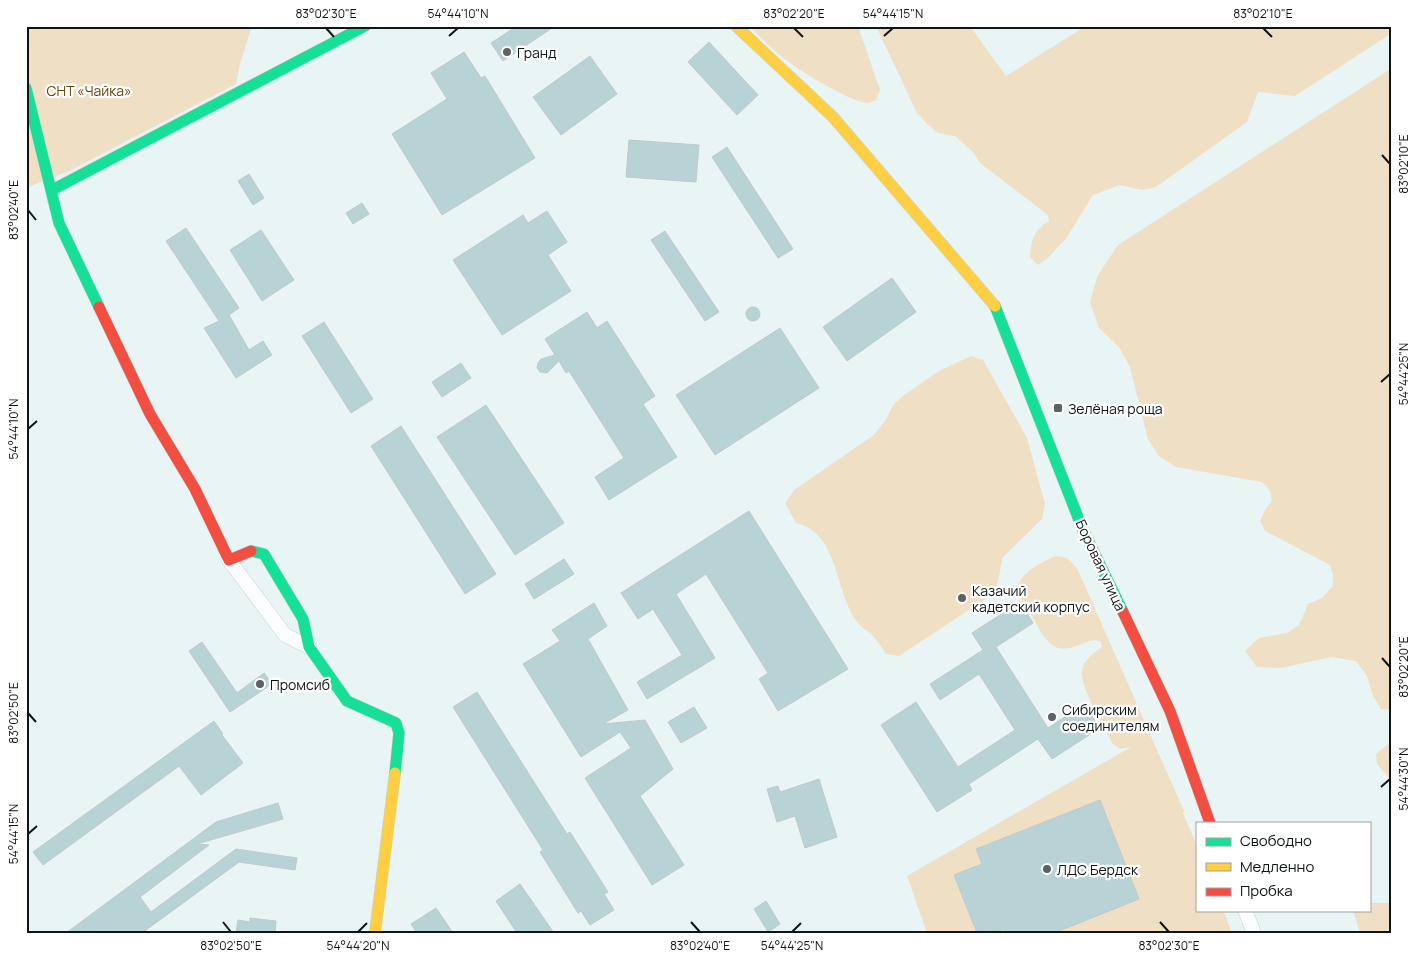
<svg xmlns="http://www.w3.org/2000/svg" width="1418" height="959" font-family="Manrope,sans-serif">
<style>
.green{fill:#efdfc5}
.building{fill:#b8d3d6;stroke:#c0c9ca}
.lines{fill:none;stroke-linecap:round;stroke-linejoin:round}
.street-casing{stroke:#c9d1d2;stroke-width:15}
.fast-casing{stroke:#c9d1d2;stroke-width:12}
.slow-casing{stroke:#c9d1d2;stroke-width:12}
.jam-casing{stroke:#c9d1d2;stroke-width:12}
.street{stroke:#fcfdfe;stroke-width:14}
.fast{stroke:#16e098;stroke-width:11}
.slow{stroke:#ffcf43;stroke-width:11}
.jam{stroke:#f24e42;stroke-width:11}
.ticks{fill:none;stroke:#0f1516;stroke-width:2}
.poi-dot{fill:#5b6364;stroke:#fff;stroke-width:2}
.labels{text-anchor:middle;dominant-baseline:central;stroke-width:4.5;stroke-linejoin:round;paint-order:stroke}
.poi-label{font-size:14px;fill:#0f1516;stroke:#fff;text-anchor:start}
.park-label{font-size:14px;fill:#67440c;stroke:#fff}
.street-label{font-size:14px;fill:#0f1516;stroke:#fff}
.neatline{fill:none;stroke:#0f1516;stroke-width:2}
.ticks-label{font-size:12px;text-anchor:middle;fill:#0f1516}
</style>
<rect width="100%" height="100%" fill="#e9f4f5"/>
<!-- green -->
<path class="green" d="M 26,26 L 252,26 L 240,64 L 236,84 L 71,170 L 26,188 Z
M 750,26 L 858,26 L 880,90 L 876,100 C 873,101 871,102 869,103 C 856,105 805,74 793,65 C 777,54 763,41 750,26 Z
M 876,26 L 970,26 L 1006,76 L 1086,26 L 1392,26 L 1392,33 L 1295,96 L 1258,92 L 1247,122 L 1156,187 L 1142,190 L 1120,185 L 1093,195 L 1067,237 L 1048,258 L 1038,265 L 1030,257 C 1031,240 1034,230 1049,221 L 1048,215 L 980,163 L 974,153 L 955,136 L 938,133 L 925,122 L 916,111 Z
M 1392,68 L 1392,710 L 1381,709 L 1373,696 L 1367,676 L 1356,661 L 1331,657 L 1281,668 L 1257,667 L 1245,651 L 1259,638 L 1287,633 L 1299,625 L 1308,604 L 1322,598 L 1333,586 L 1333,574 L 1330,565 L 1265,531 L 1260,521 L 1265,510 L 1272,501 L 1270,491 L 1262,482 L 1176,467 L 1159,456 L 1148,439 L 1130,367 L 1119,347 L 1099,328 L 1090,302 L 1098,275 L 1118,245 Z
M 971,356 L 983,360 L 1027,438 L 1045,504 L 1042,519 L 1003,557 L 997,585 L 990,596 L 899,656 L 886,654 C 882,648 878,641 872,635 C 868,631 862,628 858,623 C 834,593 840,533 796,523 L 785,503 L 794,490 L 874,435 L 887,418 L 893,405 L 904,395 L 939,371 Z
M 1056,556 L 1067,558 L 1077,568 L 1184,811 L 1183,813 L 1197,846 L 1197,910 L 1223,910 L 1232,933 L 927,933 L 907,876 L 1131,747 L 1120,749 L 1113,744 C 1105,728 1080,688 1082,671 C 1083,660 1094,653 1102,647 L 1101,642 C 1089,634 1070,656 1054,646 C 1044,640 1038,627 1033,618 C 1029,610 1022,603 1019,595 C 1012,576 1042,562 1056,556 Z
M 1392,741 L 1392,781 L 1377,764 L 1376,754 Z
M 1369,903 L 1392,903 L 1392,933 L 1360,933 L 1353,910 L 1369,910 Z"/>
<!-- building -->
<path class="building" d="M 517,26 L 555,26 L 503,61 L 491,43 Z
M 709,42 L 758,95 L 737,115 L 688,62 Z
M 464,52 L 481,78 L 485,76 L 535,158 L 442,215 L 392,134 L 447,99 L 431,73 Z
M 590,56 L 617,94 L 561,135 L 533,97 Z
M 629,140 L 699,145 L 696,182 L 626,177 Z
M 727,147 L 793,249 L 778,258 L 712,157 Z
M 249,174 L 264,198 L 253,205 L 238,181 Z
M 362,203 L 369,214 L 353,224 L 346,213 Z
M 547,211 L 567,242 L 548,255 L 571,291 L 502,335 L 453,260 L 523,215 L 528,223 Z
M 186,228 L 239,308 L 229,315 L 249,350 L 263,341 L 272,355 L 236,378 L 204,328 L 219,321 L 166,241 Z
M 261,230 L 294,280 L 262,301 L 230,250 Z
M 665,231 L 719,312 L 705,321 L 651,240 Z
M 892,278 L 916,312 L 847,361 L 823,327 Z
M746 314a7 7 0 1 1 14 0a7 7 0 1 1-14 0Z
M 587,312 L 597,328 L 607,321 L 655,396 L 643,404 L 677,457 L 609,500 L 595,477 L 624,458 L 569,371 L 566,373 L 559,361 L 547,373 L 540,372 L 537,368 L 538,363 L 541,359 L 555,355 L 545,339 Z
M 324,322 L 373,399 L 351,413 L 302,336 Z
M 780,328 L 819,388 L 715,455 L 676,395 Z
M 461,363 L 471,378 L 442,397 L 432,382 Z
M 486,405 L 564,523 L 515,555 L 437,437 Z
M 401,426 L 496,574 L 465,594 L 371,446 Z
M 749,511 L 848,669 L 778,711 L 759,679 L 768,673 L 706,574 L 676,594 L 715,658 L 647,699 L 637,682 L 682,655 L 653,609 L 638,619 L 621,593 Z
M 564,559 L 574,574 L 534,599 L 525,584 Z
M 1020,602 L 1033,623 L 996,647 L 1048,728 L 1084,704 L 1100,728 L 1052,759 L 1038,739 L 969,784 L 972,790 L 937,812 L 881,725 L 916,702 L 958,767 L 1015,730 L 979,674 L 940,700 L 930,684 L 983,650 L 972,633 Z
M 594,603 L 607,626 L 588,639 L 628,710 L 603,724 L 645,720 L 673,769 L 640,796 L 684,865 L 652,885 L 585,778 L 631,748 L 620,732 L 581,757 L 523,664 L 560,641 L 552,630 Z
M 202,642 L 237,693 L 264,673 L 272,684 L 230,712 L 189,651 Z
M 477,692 L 567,834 L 570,832 L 608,892 L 604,894 L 614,910 L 590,925 L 581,911 L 578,913 L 540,852 L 543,850 L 453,707 Z
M 694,707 L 707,728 L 681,743 L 668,722 Z
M 214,721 L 223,734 L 222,735 L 243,763 L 201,795 L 179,766 L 43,865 L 33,852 Z
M 819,779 L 837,837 L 805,848 L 795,816 L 777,822 L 767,789 L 778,786 L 780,792 Z
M 1100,800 L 1139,899 L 1054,933 L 1005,933 L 1004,929 L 996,933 L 977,933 L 954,875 L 982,864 L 976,849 Z
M 278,803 L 283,819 L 197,844 L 209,845 L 140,897 L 151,912 L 236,849 L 297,858 L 295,870 L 239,862 L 142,933 L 66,933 L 216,822 Z
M 520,884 L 554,933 L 517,933 L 496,901 Z
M 766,901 L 780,924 L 768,932 L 754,909 Z
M 436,908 L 453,933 L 417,933 L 411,924 Z
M 250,918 L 276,921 L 275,933 L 236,933 L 238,920 L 250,922 Z"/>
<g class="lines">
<defs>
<path id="street" d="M 229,560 L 285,635 L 309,647
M 1245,910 L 1254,933"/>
<path id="fast" d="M 26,88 L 59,223 L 99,307
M 52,190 L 365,26
M 995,306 L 1083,530 L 1123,612
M 251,551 L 264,554 L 303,619 L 309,647 L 347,701 L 396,723 L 399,733 L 395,773"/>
<path id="slow" d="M 736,26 L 833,117 L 995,306
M 375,933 L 395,773"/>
<path id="jam" d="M 99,307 L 150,414 L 195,489 L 229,560 L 251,551
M 1123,612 L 1170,711 L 1210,823"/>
</defs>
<!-- street casing -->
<use href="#street" class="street-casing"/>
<!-- fast casing -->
<use href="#fast" class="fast-casing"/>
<!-- slow casing -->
<use href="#slow" class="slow-casing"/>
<!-- jam casing -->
<use href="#jam" class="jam-casing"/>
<!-- street -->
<use href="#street" class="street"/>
<!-- fast -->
<use href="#fast" class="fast"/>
<!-- slow -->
<use href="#slow" class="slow"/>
<!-- jam -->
<use href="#jam" class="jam"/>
</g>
<!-- ticks -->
<path class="ticks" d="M 326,28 L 334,37M 794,28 L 803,37M 1263,28 L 1272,37M 449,36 L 458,28M 884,36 L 893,28M 1382,155 L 1390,164M 28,210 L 36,220M 1381,382 L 1390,374M 28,429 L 37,421M 1382,658 L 1390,667M 28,713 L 36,722M 1381,787 L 1390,779M 28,834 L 37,826M 223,922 L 231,932M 691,922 L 700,932M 1160,922 L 1169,932M 358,932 L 367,923M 792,932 L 801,923"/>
<!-- markers -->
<g class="poi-dot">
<circle cx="507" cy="52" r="5"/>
<rect x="1053" y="403" width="10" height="10" rx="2.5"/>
<circle cx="962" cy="598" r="5"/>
<circle cx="260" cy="684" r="5"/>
<circle cx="1052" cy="717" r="5"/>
<circle cx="1047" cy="869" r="5"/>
</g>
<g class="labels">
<!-- poi labels -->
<g class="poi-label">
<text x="517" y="52">Гранд</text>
<text x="1068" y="408">Зелёная роща</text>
<text x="972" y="590">Казачий<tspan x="972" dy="16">кадетский корпус</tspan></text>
<text x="270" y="684">Промсиб</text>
<text x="1062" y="709">Сибирским<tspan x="1062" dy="16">соединителям</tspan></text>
<text x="1057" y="869">ЛДС Бердск</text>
</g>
<!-- park labels -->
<g class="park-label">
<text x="89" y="90">СНТ «Чайка»</text>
</g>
<!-- street labels -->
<g class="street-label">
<text transform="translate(1101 565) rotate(65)">Боровая улица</text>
</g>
</g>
<!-- border -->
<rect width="1418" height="959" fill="none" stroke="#ffffff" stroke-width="55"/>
<!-- legend -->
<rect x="1196" y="822" width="175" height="90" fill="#ffffff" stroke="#9fa1a2"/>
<rect x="1206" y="838" width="25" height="8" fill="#16e098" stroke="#9fa1a2"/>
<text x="1240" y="846" font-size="15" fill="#0f1516">Свободно</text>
<rect x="1206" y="863" width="25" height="8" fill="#ffcf43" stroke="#9fa1a2"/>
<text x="1240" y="872" font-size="15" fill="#0f1516">Медленно</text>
<rect x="1206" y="888" width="25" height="8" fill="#f24e42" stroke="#9fa1a2"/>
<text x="1240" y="896" font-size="15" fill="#0f1516">Пробка</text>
<rect x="28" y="28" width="1362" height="904" class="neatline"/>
<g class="ticks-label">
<text x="326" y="18">83°02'30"E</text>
<text x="458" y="18">54°44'10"N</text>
<text x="794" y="18">83°02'20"E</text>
<text x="893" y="18">54°44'15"N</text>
<text x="1263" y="18">83°02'10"E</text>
<text transform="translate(1404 164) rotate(-90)" y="4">83°02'10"E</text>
<text transform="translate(14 210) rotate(-90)" y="4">83°02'40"E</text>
<text transform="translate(1404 374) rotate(-90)" y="4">54°44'25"N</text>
<text transform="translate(14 429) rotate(-90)" y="4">54°44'10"N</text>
<text transform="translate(1404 667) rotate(-90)" y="4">83°02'20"E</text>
<text transform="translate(14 713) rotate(-90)" y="4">83°02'50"E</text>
<text transform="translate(1404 779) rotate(-90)" y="4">54°44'30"N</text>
<text transform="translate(14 834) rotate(-90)" y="4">54°44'15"N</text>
<text x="231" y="950">83°02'50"E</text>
<text x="358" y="950">54°44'20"N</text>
<text x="700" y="950">83°02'40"E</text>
<text x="792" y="950">54°44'25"N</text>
<text x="1169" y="950">83°02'30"E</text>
</g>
</svg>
